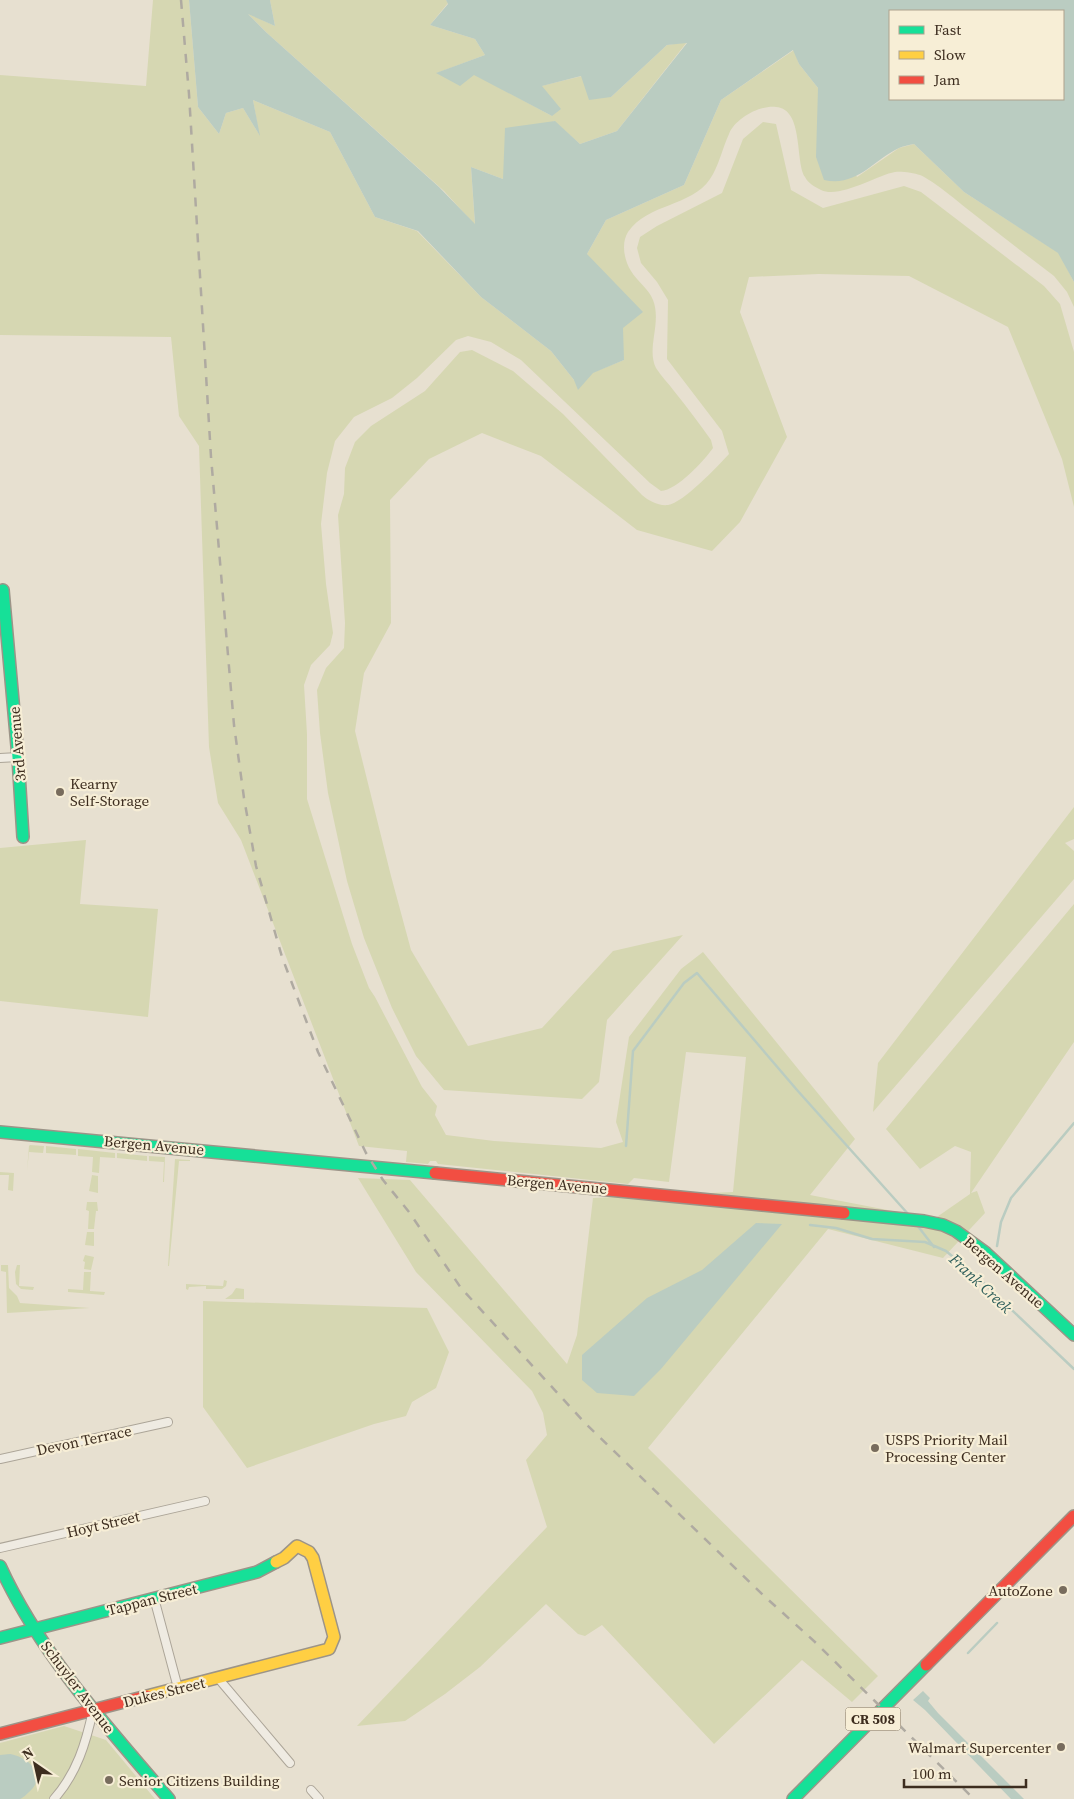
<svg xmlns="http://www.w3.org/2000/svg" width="1074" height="1799" font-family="'Source Serif 4',serif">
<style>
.green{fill:#d6d7b2}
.water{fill:#baccc1;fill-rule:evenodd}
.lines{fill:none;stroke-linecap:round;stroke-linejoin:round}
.stream{stroke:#baccc1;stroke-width:2.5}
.street-casing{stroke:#aca598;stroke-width:10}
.fast-casing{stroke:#9c9488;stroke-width:14}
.slow-casing{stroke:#9c9488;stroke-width:14}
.jam-casing{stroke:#9c9488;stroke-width:14}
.street{stroke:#efebe2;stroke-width:8}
.fast{stroke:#16e098;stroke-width:11}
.slow{stroke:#ffcf43;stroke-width:11}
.jam{stroke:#f24e42;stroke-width:11}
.rail{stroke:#afaaa1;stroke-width:2.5;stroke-dasharray:9 9;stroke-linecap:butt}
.poi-dot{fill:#786c5d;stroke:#f7eed6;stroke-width:2}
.labels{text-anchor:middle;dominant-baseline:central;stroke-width:4.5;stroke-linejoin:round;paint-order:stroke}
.shield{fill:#f7eed6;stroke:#756756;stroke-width:1}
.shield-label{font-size:14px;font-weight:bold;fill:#3d2d1f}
.street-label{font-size:15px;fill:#3d2d1f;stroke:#f7eed6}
.poi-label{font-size:15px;fill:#3d2d1f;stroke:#f7eed6;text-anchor:start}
.water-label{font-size:16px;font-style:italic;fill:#2d5d5a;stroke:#f7eed6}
</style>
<rect width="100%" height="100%" fill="#e7e0d0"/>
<!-- green -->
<path class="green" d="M 153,0 L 189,0 L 198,107 L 219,134 L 226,113 L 243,108 L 259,134 L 253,100 L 330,132 L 375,217 L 417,231 L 481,297 L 551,351 L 574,380 L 624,360 L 587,254 L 606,220 L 684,185 L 721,100 L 794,50 L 799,64 L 818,88 L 818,108 L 857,177 L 899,148 L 914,144 L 964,192 L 1059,253 L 1074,282 L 1074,307 L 1067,292 L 1054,276 C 1025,254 995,231 966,208 C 955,199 932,180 920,175 C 914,173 901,171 895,172 C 877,175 840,199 821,190 C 815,187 808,183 805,177 C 795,162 804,109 776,107 C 759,105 735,119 729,134 C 722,149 719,166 710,179 C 691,207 648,203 628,232 C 621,243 624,260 631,271 C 637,281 649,289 653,300 C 662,323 646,348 656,368 C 661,376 669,384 674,391 C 687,407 699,423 711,440 L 713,448 C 704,461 677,490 661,491 L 650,483 L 521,360 L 491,342 L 468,336 L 456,340 L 417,378 L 392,398 L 354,417 L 335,441 L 327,473 L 321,524 L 326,584 L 333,633 L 330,645 L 311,665 L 304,685 L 307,734 L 307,799 L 352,944 L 369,988 L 375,997 L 422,1087 L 437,1106 L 435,1115 L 446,1135 L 494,1141 L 601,1148 L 623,1142 L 616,1122 L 629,1037 L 681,969 L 703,952 L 855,1139 L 810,1195 L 934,1219 L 970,1194 L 971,1152 L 955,1146 L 920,1169 L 886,1129 L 1074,904 L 1074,1042 L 971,1193 L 977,1191 L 985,1213 L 943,1258 L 828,1229 L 648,1448 L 878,1676 L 852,1702 L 802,1660 L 714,1744 L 602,1625 L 585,1636 L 578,1634 L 546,1604 L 480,1667 L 445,1694 L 405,1721 L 357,1726 L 547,1527 L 526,1460 L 547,1435 L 543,1413 L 532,1391 L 416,1272 L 358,1178 L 410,1180 L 567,1364 L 577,1335 L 593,1198 L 733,1192 L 746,1057 L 686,1052 L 669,1182 L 634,1178 L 628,1184 L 438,1164 L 436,1161 L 430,1161 L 428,1164 L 406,1162 L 407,1151 L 359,1146 L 241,840 L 218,803 L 209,747 L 199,446 L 179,416 L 171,337 L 0,335 L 0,75 L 146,86 Z
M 270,0 L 446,0 L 448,3 L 430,25 L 475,39 L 485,55 L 437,73 L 474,74 L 552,116 L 541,86 L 582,76 L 611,97 L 667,45 L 687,42 L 617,131 L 580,144 L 554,121 L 503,179 L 471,167 L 475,225 L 444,191 L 267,33 L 247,13 L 275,26 Z
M 763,122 L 776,124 L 791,190 L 823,208 L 904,186 L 921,192 L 1044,286 L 1060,304 L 1074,352 L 1074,507 L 1062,459 L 1008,327 L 909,276 L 819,274 L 749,277 L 740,312 L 787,437 L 740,522 L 712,551 L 637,530 L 541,456 L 482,433 L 429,459 L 390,500 L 391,623 L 364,673 L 355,731 L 391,876 L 411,950 L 468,1046 L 542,1028 L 613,951 L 683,935 L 607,1020 L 599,1082 L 582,1099 L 444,1090 L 416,1056 L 392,1008 L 364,938 L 347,881 L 328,793 L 320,733 L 317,690 L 326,668 L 344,648 L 345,623 L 338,515 L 344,494 L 345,468 L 355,442 L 371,426 L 425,391 L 460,352 L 472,350 L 513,371 L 563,414 L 642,495 C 649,501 658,506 668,505 C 683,503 718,466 729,454 L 722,431 L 667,359 L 668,300 L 657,282 L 641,263 L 637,248 L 640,237 L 657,226 L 722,193 L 743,139 Z
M 1074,807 L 1074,839 L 1065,843 L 1074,851 L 1074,879 L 873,1112 L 878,1063 Z
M 86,840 L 80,904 L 158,909 L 148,1017 L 0,1001 L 0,848 Z
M 30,1145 L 44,1146 L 43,1153 L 29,1152 L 27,1171 L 29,1146 Z
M 46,1146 L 76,1149 L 76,1155 L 46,1153 Z
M 78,1149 L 115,1153 L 115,1158 L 100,1157 L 99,1173 L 92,1172 L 93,1157 L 78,1156 Z
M 117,1153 L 147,1156 L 147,1161 L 117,1158 Z
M 149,1156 L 165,1157 L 164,1182 L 163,1182 L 164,1162 L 149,1161 Z
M 175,1159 L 190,1160 L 190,1161 L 179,1161 L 169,1266 L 168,1266 Z
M 0,1172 L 14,1173 L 13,1191 L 8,1190 L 9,1175 L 0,1175 Z
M 92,1175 L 98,1176 L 98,1193 L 89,1191 Z
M 87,1202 L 97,1202 L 98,1211 L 96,1211 L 94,1229 L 88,1229 L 89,1211 L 86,1210 Z
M 87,1232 L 94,1232 L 94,1246 L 85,1245 Z
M 85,1255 L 94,1257 L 91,1270 L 84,1269 L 85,1262 L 83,1261 Z
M 1,1265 L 8,1265 L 9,1288 L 17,1296 L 20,1303 L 90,1308 L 7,1313 L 6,1272 L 1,1271 Z
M 17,1265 L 20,1265 L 19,1286 L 34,1287 L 33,1290 L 21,1289 L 16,1284 L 15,1272 Z
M 84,1272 L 91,1272 L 90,1291 L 105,1292 L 104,1295 L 68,1292 L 68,1289 L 83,1290 Z
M 224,1280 L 227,1281 L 226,1286 L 222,1289 L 206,1289 L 206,1286 L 189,1287 L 188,1290 L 186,1289 L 186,1284 L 223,1286 Z
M 236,1288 L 244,1289 L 244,1299 L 225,1299 L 232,1294 Z
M 203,1301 L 427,1308 L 449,1352 L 436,1388 L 412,1402 L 406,1416 L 374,1424 L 247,1468 L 203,1407 Z
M 64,1726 L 106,1740 L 155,1799 L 0,1799 L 0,1743 Z"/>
<!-- water -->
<path class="water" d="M 189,0 L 270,0 L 275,26 L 248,14 L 267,33 L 439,187 L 475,224 L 471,167 L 503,179 L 505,128 L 555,121 L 580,144 L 617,131 L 687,43 L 667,45 L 611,97 L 589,100 L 581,76 L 542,86 L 561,109 L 552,116 L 474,75 L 460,86 L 436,73 L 485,55 L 475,39 L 430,25 L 448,4 L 446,0 L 1074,0 L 1074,282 L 1058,253 L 964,192 L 914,144 C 909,145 903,146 899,148 C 872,161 857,187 824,180 L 816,157 L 818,88 L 799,64 L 793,50 L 721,100 L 684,185 L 606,220 L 587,254 L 643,312 L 623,328 L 624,360 L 593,373 L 578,390 L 574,380 L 551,351 L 481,297 L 418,231 L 375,217 L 330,132 L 253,100 L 260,136 L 243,108 L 226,113 L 219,134 L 198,107 ZM 890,11 L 1063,11 L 1063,99 L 890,99 Z
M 756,1223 L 782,1224 L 661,1369 L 634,1396 L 597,1393 L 582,1380 L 582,1355 L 647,1298 L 702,1270 Z
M 923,1691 L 930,1698 L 928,1701 L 938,1713 L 1024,1799 L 1011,1799 L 925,1710 L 913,1700 Z
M 10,1754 C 29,1757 48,1776 29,1792 C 27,1794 23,1798 20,1799 C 14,1799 6,1799 0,1799 L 0,1755 Z"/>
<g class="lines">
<!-- stream -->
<path class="stream" d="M 626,1146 L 633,1051 L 684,983 L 697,973 L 797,1090 L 909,1215
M 810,1225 L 836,1228 L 872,1239 L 925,1242 L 946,1251 L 976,1276 L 1074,1369
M 917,1225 L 934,1247
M 997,1246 L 1001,1222 L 1011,1198 L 1074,1123
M 968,1653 L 997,1623"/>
<defs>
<path id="street" d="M 0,758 L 18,757
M 0,1459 L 168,1422
M 0,1548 L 205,1501
M 154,1598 L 178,1688
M 218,1678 L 290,1763
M 311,1790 L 319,1799
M 54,1799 C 77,1773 86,1743 93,1710"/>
<path id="fast" d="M 3,590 L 18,757 L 23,837
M 0,1132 L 435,1173
M 844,1213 L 924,1221 L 943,1225 L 956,1231 L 986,1253 L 1074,1335
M 0,1566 C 39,1652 108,1728 169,1799
M 0,1638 L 257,1572 L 276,1562
M 793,1799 L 926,1665"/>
<path id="slow" d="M 147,1696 L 329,1649 L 334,1637 L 313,1558 L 309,1552 L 297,1546 L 284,1558 L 276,1562"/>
<path id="jam" d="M 435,1173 L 844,1213
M 926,1665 L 1074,1516
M 0,1734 L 147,1696"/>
</defs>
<!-- street casing -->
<use href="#street" class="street-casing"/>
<!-- fast casing -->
<use href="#fast" class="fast-casing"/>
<!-- slow casing -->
<use href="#slow" class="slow-casing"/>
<!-- jam casing -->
<use href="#jam" class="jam-casing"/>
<!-- street -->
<use href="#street" class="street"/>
<!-- fast -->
<use href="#fast" class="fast"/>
<!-- slow -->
<use href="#slow" class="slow"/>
<!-- jam -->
<use href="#jam" class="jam"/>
<!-- rail -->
<path class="rail" d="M 181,0 L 189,94 L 211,457 L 234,725 L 244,798 L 256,866 L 282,957 L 318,1052 L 366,1153 L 383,1180 L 409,1212 L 461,1288 L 585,1423 L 763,1595 L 815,1642 L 974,1799"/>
</g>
<!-- markers -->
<g class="poi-dot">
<circle cx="60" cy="792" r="5"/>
<circle cx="875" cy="1448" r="5"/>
<circle cx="1063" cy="1590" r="5"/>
<circle cx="1061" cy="1747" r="5"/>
<circle cx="109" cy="1780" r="5"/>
</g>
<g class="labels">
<!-- shield labels -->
<rect class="shield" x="845.5" y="1707.5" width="55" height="23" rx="4"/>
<g class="shield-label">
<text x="873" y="1719">CR 508</text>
</g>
<!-- street labels -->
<g class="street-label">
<text transform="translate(17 744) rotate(-95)">3rd Avenue</text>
<text transform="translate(154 1145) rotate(5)">Bergen Avenue</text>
<text transform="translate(557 1184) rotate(5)">Bergen Avenue</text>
<text transform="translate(1004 1272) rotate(41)">Bergen Avenue</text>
<text transform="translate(84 1440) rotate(-12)">Devon Terrace</text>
<text transform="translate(103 1524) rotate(-13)">Hoyt Street</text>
<text transform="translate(152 1599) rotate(-14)">Tappan Street</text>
<text transform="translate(78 1687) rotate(53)">Schuyler Avenue</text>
<text transform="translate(164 1692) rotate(-14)">Dukes Street</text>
</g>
<!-- poi labels -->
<g class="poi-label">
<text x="70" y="783">Kearny<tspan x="70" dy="17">Self-Storage</tspan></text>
<text x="885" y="1439">USPS Priority Mail<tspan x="885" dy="17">Processing Center</tspan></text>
<text x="1053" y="1590" text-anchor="end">AutoZone</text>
<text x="1051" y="1747" text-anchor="end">Walmart Supercenter</text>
<text x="119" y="1780">Senior Citizens Building</text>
</g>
<!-- water labels -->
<g class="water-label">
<text transform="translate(981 1283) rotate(43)">Frank Creek</text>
</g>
</g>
<!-- legend -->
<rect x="889" y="10" width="175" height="90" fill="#f7eed6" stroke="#ada18d"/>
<rect x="899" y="26" width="25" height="8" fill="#16e098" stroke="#ada18d"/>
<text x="934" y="35" font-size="15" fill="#3d2d1f">Fast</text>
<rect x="899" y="51" width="25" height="8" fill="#ffcf43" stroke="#ada18d"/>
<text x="934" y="60" font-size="15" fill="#3d2d1f">Slow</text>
<rect x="899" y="76" width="25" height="8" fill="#f24e42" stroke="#ada18d"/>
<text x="934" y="85" font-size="15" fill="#3d2d1f">Jam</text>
<!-- north arrow -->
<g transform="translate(35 1764) rotate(326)" stroke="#f7eed6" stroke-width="4" paint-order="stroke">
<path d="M0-4L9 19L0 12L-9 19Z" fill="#3d2d1f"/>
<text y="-8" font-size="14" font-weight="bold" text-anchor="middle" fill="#3d2d1f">N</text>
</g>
<!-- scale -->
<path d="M904 1779v8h122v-8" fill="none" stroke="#3d2d1f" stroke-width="2.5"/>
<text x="912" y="1779" font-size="15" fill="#3d2d1f" stroke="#f7eed6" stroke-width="4" paint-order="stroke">100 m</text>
</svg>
